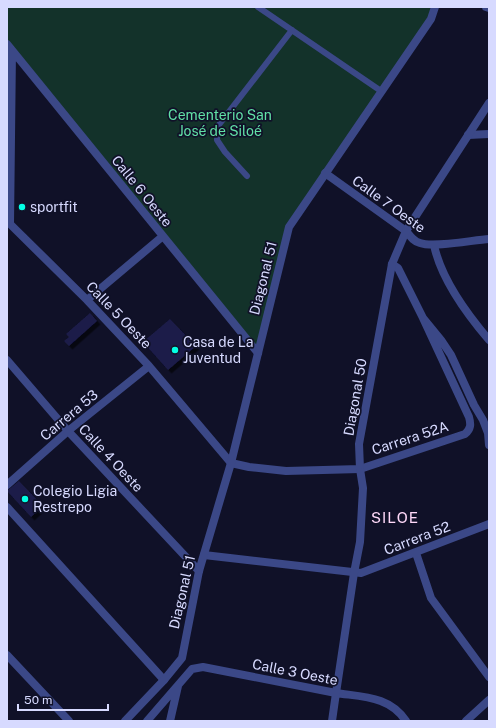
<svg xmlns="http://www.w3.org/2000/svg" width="496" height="728" font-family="'Public Sans',sans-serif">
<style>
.green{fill:#13322a}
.building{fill:#1c1c49;filter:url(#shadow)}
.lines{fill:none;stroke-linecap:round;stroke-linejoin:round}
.service{stroke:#3b4887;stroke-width:6}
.minor{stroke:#3b4887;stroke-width:8}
.tertiary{stroke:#3b4887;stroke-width:8}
.poi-dot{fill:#03ffe4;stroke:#101128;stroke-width:1.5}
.labels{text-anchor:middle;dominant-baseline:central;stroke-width:3.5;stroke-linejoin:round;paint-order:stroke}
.park-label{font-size:14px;fill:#61e0a6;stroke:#101128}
.street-label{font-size:14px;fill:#d7daff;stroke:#101128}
.poi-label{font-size:14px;fill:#d7daff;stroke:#101128;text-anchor:start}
.neighbourhood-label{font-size:15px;letter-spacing:1px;fill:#ffd9f9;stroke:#101128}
</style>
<defs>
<filter id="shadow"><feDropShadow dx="3.5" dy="3.5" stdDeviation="0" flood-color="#0009"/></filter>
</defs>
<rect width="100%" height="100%" fill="#101128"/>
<!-- green -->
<path class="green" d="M 7,7 L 435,7 L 289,227 L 258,353 L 12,51 L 7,51 Z"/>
<!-- building -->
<path class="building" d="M 90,313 L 97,321 L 69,346 L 64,341 L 69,337 L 66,334 Z
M 170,319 L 196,346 L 168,370 L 143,342 Z
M 19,481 L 43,506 L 31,517 L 7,491 Z"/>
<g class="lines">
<!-- service -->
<path class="service" d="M 258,7 L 381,91
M 247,176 L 225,152 L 217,140 L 218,126 L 292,30"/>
<!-- minor -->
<path class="minor" d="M 7,44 L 258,353
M 12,51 L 10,224 L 87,300 L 149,366 L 231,463 L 249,467 L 286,471 L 360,469 L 465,434 C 471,429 471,424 469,417 L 423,318
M 468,135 L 489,134
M 325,173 L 406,231 C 410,236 414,242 420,243 C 434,248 473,240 489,239
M 434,245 C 441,279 466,313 489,340
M 392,264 L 398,268 L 423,318 L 441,340 L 451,355 L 474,405 L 483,420 L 488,433 L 489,445
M 87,300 L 163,236
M 7,360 L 68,431 L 199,571
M 7,485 L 68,431 L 149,366
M 7,507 L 164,680
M 416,553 L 431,598 L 489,677
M 204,555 L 361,573 L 489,524
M 7,655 L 69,721
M 332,721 L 336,693 C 363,697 390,696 406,721
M 466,721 L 489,700"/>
<!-- tertiary -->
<path class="tertiary" d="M 486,7 L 489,8
M 125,721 L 164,680 L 182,658 L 199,571 L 231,463 L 289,227 L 431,19 L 435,7
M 147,721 L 192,669 L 203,667 L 336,693 L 354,573 L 360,542 L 363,488 L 360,469 L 359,444 L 392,264 L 406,231 L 489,103
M 170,721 L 178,686"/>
</g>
<!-- markers -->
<g class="poi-dot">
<circle cx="22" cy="207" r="4"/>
<circle cx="175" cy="350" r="4"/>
<circle cx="25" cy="499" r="4"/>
</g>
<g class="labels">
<!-- park labels -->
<g class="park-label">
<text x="220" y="115">Cementerio San<tspan x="220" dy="16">José de Siloé</tspan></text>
</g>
<!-- street labels -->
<g class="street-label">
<text transform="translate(142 191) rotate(51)">Calle 6 Oeste</text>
<text transform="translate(389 204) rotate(36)">Calle 7 Oeste</text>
<text transform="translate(263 278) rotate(-76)">Diagonal 51</text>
<text transform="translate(119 315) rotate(46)">Calle 5 Oeste</text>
<text transform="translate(355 397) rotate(-80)">Diagonal 50</text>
<text transform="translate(69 415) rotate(-40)">Carrera 53</text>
<text transform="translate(410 438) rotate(-18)">Carrera 52A</text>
<text transform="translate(111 458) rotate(47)">Calle 4 Oeste</text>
<text transform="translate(417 538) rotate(-21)">Carrera 52</text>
<text transform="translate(182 592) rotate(-77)">Diagonal 51</text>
<text transform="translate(295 672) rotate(11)">Calle 3 Oeste</text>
</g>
<!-- poi labels -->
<g class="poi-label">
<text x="30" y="207">sportfit</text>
<text x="183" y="342">Casa de La<tspan x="183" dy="16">Juventud</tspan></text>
<text x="33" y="491">Colegio Ligia<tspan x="33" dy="16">Restrepo</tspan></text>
</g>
<!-- neighbourhood labels -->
<g class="neighbourhood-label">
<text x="395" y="517">SILOE</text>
</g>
</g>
<!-- border -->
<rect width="496" height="728" fill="none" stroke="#d7daff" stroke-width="16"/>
<!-- scale -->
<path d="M18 704v6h90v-6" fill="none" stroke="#d7daff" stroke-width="2"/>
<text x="24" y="704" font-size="12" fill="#d7daff" stroke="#101128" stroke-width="3" paint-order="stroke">50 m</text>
</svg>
